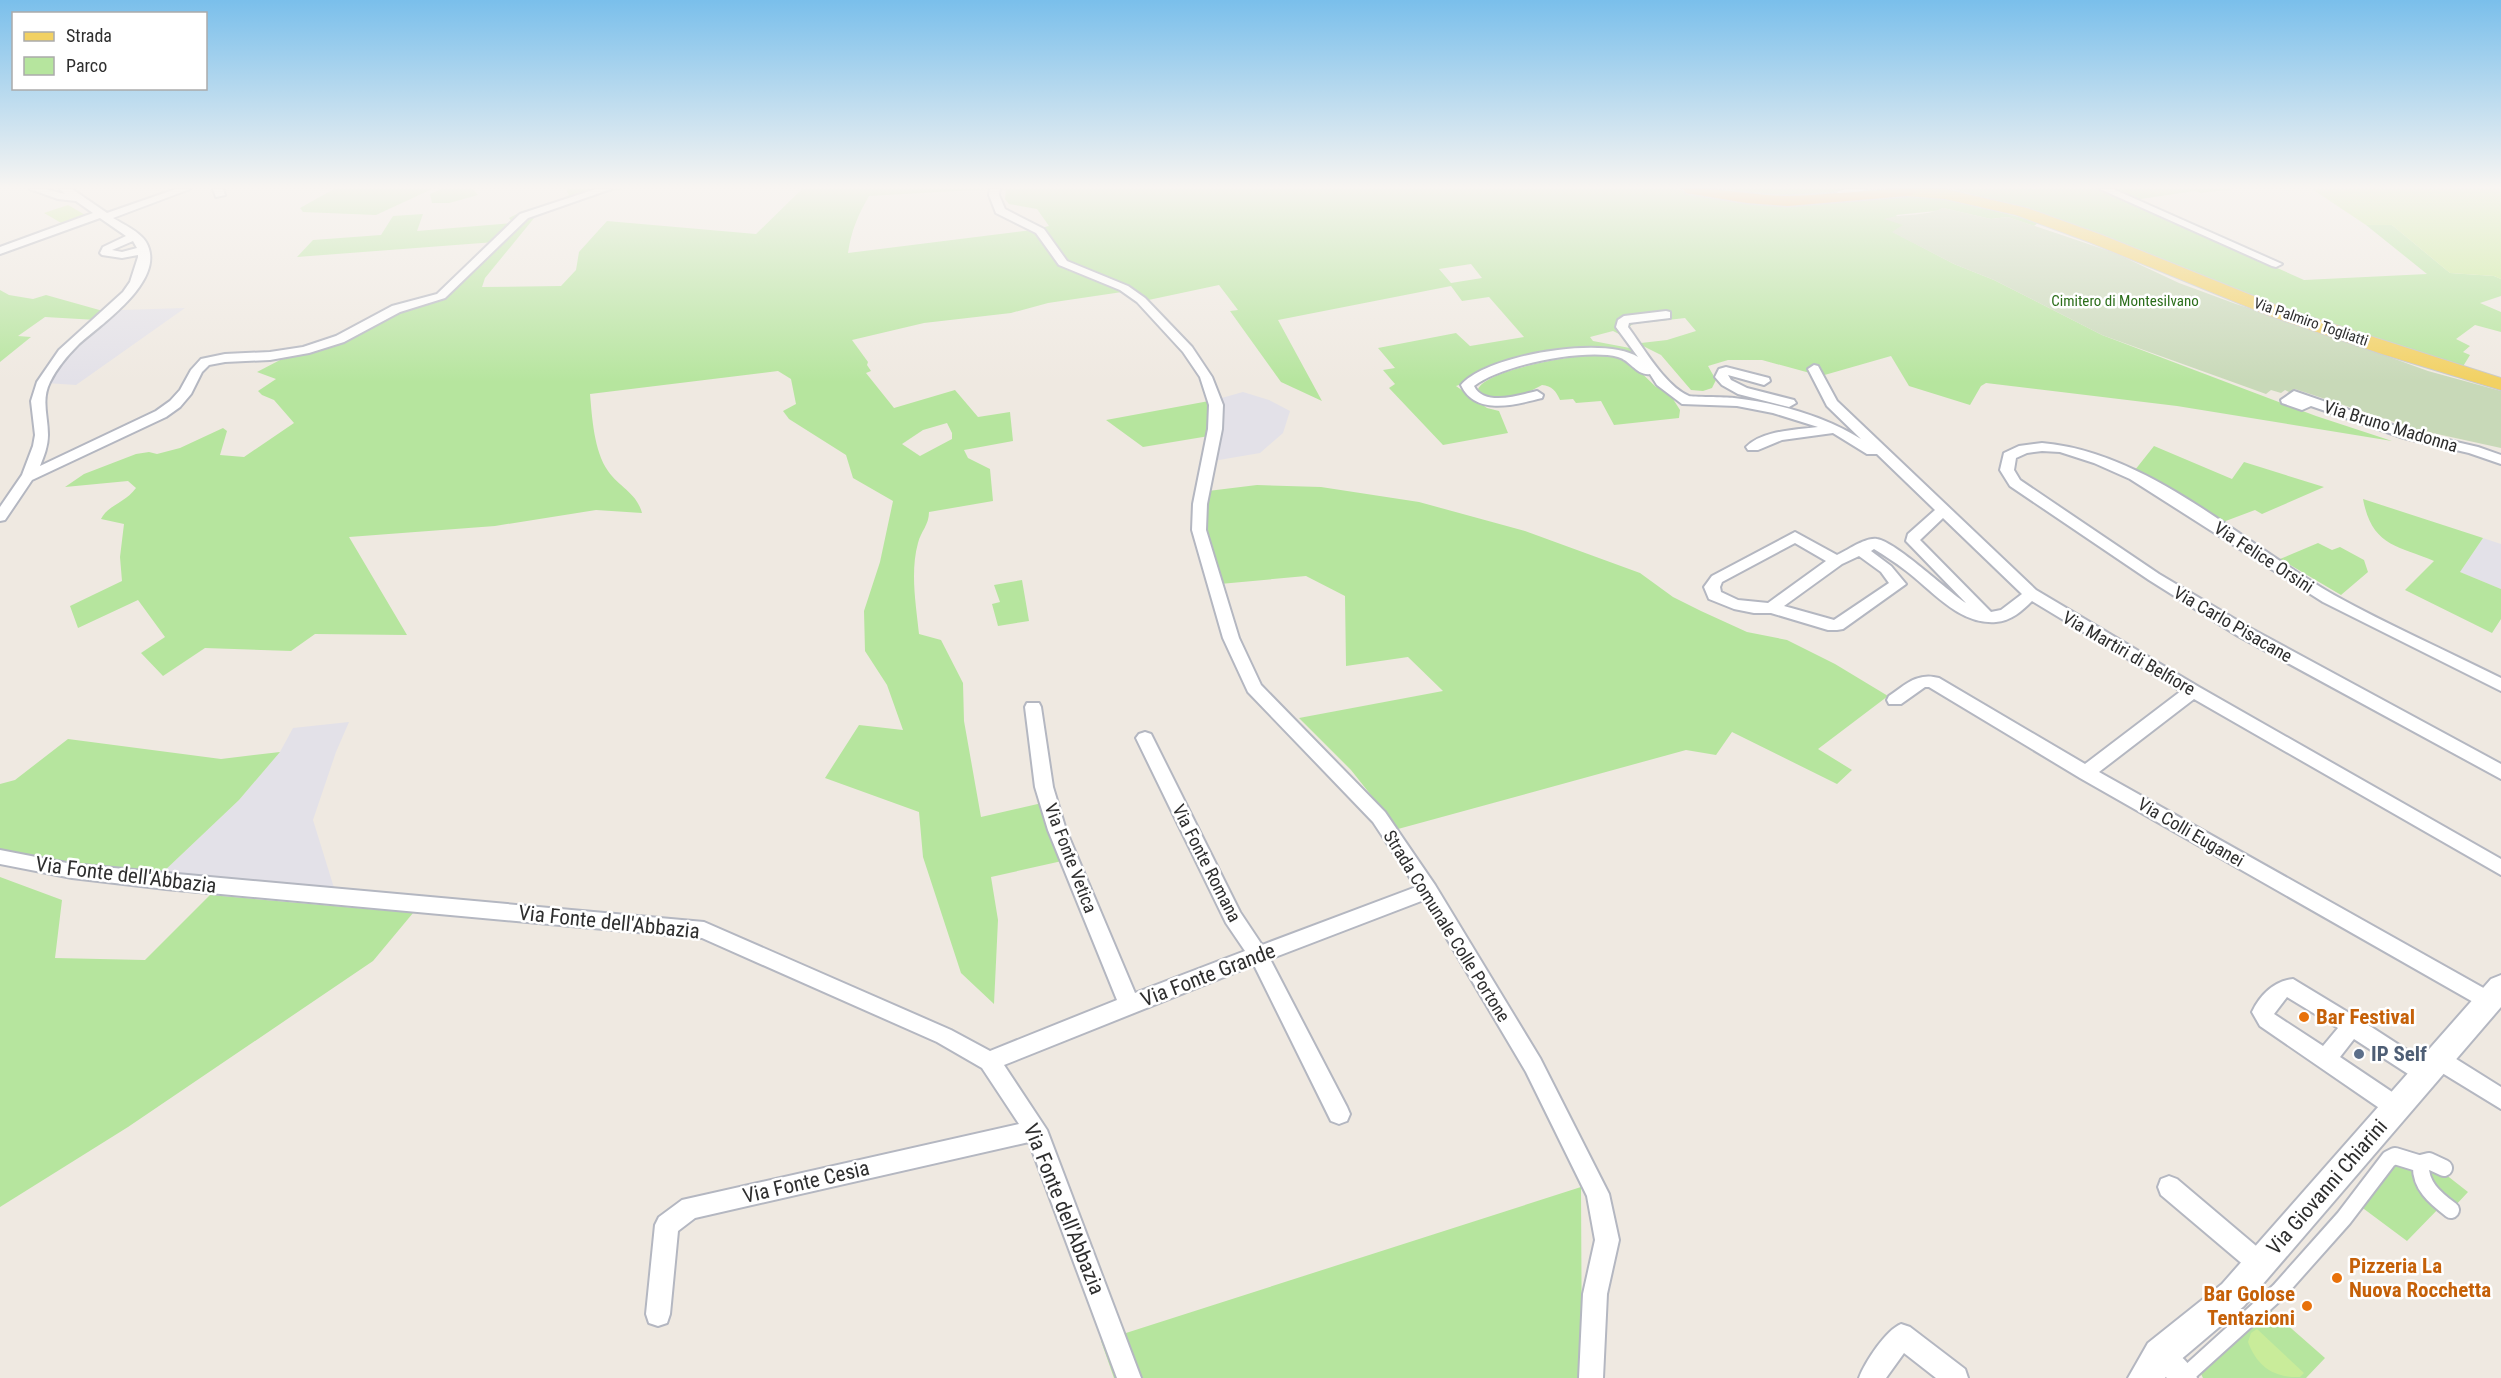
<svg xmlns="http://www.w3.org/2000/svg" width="2501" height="1378" font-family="'Roboto Condensed',sans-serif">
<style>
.industrial{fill:#e3e1e8}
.green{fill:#b6e59e;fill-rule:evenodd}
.cemetery{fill:#c8d9b8}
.pitch{fill:#c9ec9a}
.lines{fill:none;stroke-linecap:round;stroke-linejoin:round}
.pedestrian-casing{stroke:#b4b7c1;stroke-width:20}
.minor-casing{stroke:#b4b7c1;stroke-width:4}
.tertiary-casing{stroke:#b4b7c1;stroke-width:2}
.secondary-casing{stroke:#b4b7c1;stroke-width:4}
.primary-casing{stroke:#c9c9c9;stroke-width:2}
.trunk-casing{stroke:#c9c9c9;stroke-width:3}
.pedestrian{stroke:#fff;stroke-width:16}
.minor{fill:#fff;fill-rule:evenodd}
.tertiary{fill:#fff;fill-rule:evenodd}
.secondary{fill:#fff;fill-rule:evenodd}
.primary{fill:#f2d163;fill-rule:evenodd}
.trunk{fill:#f8ba60;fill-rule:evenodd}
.food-dot{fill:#e8710a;stroke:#fff;stroke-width:2}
.service-dot{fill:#5c6f8a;stroke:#fff;stroke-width:2}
.labels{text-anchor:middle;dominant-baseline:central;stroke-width:5;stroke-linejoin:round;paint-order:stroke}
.far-park-label{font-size:15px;fill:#2c6e1b;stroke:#fff}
.far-street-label{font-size:15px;fill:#2e2e2e;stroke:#fff}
.street-label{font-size:18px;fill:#2e2e2e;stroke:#fff}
.near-street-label{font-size:21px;fill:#2e2e2e;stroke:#fff}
.near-food-label{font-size:21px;font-weight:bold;fill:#c56008;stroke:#fff;text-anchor:start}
.near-service-label{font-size:21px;font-weight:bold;fill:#4e5e75;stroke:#fff;text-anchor:start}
</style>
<rect width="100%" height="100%" fill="#efe9e1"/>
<!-- industrial -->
<path class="industrial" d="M 185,308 L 76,385 L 46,383 L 75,343 L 121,310 Z
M 1243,392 L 1269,400 L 1290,411 L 1283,433 L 1260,453 L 1213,461 L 1218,399 Z
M 2483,538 L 2501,544 L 2501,589 L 2460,572 Z
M 349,722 L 336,752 L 313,820 L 335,891 L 161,874 L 239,800 L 280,752 L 293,728 Z"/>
<!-- green -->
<path class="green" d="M 334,189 L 432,189 L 376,215 L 303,212 L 300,208 Z
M 441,189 L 473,189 L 478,195 L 449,203 L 432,203 L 430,194 Z
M 569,189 L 623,189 L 587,196 L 539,212 L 485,278 L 482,287 L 561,286 L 576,270 L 579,252 L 607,221 L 756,234 L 802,189 L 1673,189 L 1728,198 L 1802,204 L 1900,195 L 1939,197 L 2039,222 L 2034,226 L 2008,217 L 1991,219 L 1943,208 L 1936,211 L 1896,215 L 1904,225 L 1893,232 L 1954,264 L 1994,280 L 2102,335 L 2316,416 L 2392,441 L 2177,406 L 1986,383 L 1981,386 L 1970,405 L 1909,386 L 1891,356 L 1821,376 L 1762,360 L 1728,360 L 1708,366 L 1716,380 L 1712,388 L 1703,391 L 1691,390 L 1661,355 L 1613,331 L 1590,337 L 1593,341 L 1635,349 L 1646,363 C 1621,343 1594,345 1564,350 L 1456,386 L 1487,408 L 1499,411 L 1508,433 L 1443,445 L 1389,388 L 1395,384 L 1383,370 L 1395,368 L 1378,348 L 1456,333 L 1470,346 L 1524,337 L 1489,297 L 1462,301 L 1451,286 L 1278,320 L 1322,401 L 1281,382 L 1230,311 L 1238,310 L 1219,285 L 1139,302 L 1122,292 L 1048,303 L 1011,313 L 924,323 L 852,340 L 868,362 L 867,365 L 871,371 L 866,373 L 894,408 L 955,390 L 978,417 L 1010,412 L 1013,441 L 964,450 L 968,458 L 990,469 L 993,501 L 929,512 C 929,525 921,531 918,543 C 910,572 916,605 919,634 L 941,640 L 963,683 L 964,721 L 981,817 L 1042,803 L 1062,861 L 991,877 L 998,920 L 994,1004 L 961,973 L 923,857 L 919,812 L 825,778 L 859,725 L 903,730 L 887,685 L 865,651 L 864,611 L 880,562 L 893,501 L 853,478 L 846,455 L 789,419 L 783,411 L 796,404 L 791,379 L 778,371 L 590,394 C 592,417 594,451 608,471 C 619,487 637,493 642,513 L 596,510 L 495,526 L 349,537 L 407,635 L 315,634 L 291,651 L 205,648 L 163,676 L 141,653 L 165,637 L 138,600 L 78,628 L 70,606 L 122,581 L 120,557 L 124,524 L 101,519 C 108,505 125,503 136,488 L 128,481 L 65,487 L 84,474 L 136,454 L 149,452 L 157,454 L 180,448 L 223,428 L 227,431 L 220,455 L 244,457 L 294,423 L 274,400 L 262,395 L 258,391 L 276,379 L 257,372 L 303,348 L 336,338 L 362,325 L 452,293 L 469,277 L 468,269 L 495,242 L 297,257 L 313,240 L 381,235 L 393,216 L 423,214 L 417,231 L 513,223 L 509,218 L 523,211 L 561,200 L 569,195 L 566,190 ZM 992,189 L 1006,190 L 1005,199 L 1009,204 L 1037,209 L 1049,226 L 1032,230 L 848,253 C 851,231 858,215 869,196 ZM 1471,264 L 1482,278 L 1451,283 L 1439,269 ZM 1685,318 L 1696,331 L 1667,340 L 1641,343 L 1630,331 L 1630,326 L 1633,324 ZM 947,423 L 952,433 L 952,439 L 920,456 L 902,444 L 923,430 Z
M 1714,189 L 1852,189 C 1805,198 1762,197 1714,189 Z
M 1953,189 L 2235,189 L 2200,193 L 2195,191 L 2127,201 L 2304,280 L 2427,274 L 2366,225 L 2392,225 L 2450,273 L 2494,276 L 2501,279 L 2501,296 L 2480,303 L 2501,312 L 2501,332 L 2475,325 L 2456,339 L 2470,346 L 2463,352 L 2470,355 L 2462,368 L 2323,324 L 2051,218 Z
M 0,290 L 9,295 L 33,299 L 46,295 L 103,311 L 96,315 L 103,316 L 97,320 L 45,317 L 18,336 L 31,337 L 0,362 Z
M 1607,353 L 1628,360 L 1656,387 L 1666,388 L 1680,410 L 1679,418 L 1614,425 L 1601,401 L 1576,403 L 1573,399 L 1560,400 C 1556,391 1552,386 1542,385 C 1523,395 1495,411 1478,389 C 1488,368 1583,354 1607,353 Z
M 1209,401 L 1211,408 L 1209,436 L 1143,447 L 1106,420 Z
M 2154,446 L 2232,479 L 2244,462 L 2324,487 L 2262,514 L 2255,510 L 2223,522 L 2135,470 Z
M 1257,485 L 1321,487 L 1419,502 L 1525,531 L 1640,573 L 1673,597 L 1701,611 L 1747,632 L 1787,640 L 1835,664 L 1888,696 L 1818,749 L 1852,770 L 1837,784 L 1732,732 L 1716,755 L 1686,750 L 1398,829 L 1351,770 L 1299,718 L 1443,691 L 1408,657 L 1346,666 L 1345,596 L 1306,576 L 1220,584 L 1204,529 L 1208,491 Z
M 2363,499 L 2483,538 L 2460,572 L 2501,589 L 2501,619 L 2492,633 L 2405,590 L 2434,561 C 2396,545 2372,546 2363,499 Z
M 2318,543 L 2332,550 L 2340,547 L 2364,560 L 2368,572 L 2341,595 L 2280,559 Z
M 1022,580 L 1029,621 L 998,626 L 992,604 L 1000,602 L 994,585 Z
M 68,739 L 221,759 L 280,752 L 239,800 L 161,874 L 23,856 L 0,849 L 0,784 L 15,780 Z
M 0,877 L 62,900 L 55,958 L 145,960 L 210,895 L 413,913 L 373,961 L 128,1127 L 0,1207 Z
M 2396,1157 L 2431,1163 L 2468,1192 L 2454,1207 L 2441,1206 L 2407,1241 L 2360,1206 Z
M 1581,1187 L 1582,1378 L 1114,1378 L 1101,1341 Z
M 2268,1308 L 2325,1358 L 2306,1378 L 2203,1378 L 2199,1370 Z"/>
<!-- cemetery -->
<path class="cemetery" d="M 1943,208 L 1991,219 L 2008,217 L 2115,253 L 2179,283 L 2236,304 L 2307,327 L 2428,371 L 2501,391 L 2501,448 L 2419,430 L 2295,389 L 2291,393 L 2285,390 L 2281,393 L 2271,390 L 2266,394 L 2102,335 L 1994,280 L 1954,264 L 1892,232 L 1903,225 L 1884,219 C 1903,213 1925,217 1943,208 Z"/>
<!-- pitch -->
<path class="pitch" d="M 2312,189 L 2501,189 L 2501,279 L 2494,276 L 2450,273 L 2392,225 L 2366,225 Z
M 68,205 L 87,216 L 63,224 L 44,213 Z
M 2257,1329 L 2304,1373 L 2300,1377 C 2273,1378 2257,1366 2248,1342 L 2251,1333 Z"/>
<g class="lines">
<defs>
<path id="pedestrian" d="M 2444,1168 L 2429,1161 L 2421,1163 C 2419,1185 2435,1198 2451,1210
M 2184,1377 L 2279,1291 L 2344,1218 L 2389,1159 L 2395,1156 L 2421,1164"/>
<path id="minor" d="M 30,189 L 45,189 L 65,194 L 60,189 L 72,189 L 107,213 L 176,189 L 190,189 L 113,218 C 123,224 140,232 146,242 C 168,280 100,325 78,345 C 67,356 57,368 50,382 C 41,400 48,416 48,435 C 48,446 44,456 40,466 L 156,411 L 170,401 L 180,390 L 191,370 L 201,359 L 225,354 L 270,352 L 303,347 L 336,336 L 392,306 L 437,294 L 520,214 L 596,189 L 611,189 L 528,218 L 445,298 L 400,312 L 344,342 L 309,353 L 270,360 L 225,362 L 209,365 L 202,372 L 191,394 L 180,407 L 166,417 L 32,480 L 5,520 L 0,521 L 0,507 L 22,475 L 33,446 L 35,435 L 31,401 L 37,382 L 59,350 L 123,292 L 130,282 L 138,257 L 138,255 L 122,258 L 102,255 L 100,253 L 103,247 L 126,236 L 100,218 L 0,254 L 0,247 L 93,213 L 76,201 L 58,199 ZM 133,241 L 137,248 L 122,252 L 112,250 Z
M 213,189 L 223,189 L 225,195 L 216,197 Z
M 990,189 L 1000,189 L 999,195 L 1005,209 L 1044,229 L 1067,261 L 1128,286 L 1145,298 L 1192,347 L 1212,377 L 1223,405 L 1222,429 L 1207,504 L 1206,530 L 1239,638 L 1261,685 L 1385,812 L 1435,885 L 1540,1058 L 1609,1194 L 1619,1240 L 1607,1294 L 1603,1378 L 1579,1378 L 1583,1294 L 1595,1240 L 1587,1196 L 1526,1072 L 1424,900 L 1270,959 L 1347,1107 L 1350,1114 L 1347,1121 L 1339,1124 L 1331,1121 L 1254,965 L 1004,1065 L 1047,1130 L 1141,1378 L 1117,1378 L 1029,1142 L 695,1218 L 678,1231 L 670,1314 L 667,1323 L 658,1326 L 649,1323 L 646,1314 L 655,1225 L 659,1217 L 682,1200 L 1019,1124 L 982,1068 L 937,1042 L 702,938 L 166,889 L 72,878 L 0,864 L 0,850 L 72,864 L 166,873 L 704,922 L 951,1030 L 990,1051 L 1117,1000 L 1048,830 L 1035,787 L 1025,707 L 1027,703 L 1039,703 L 1041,707 L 1053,787 L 1066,830 L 1135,993 L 1245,951 L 1226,923 L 1136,738 L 1139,734 L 1145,732 L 1151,734 L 1240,912 L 1262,945 L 1416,887 L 1373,822 L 1248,692 L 1223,638 L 1192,530 L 1193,504 L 1208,429 L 1209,405 L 1200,377 L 1183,352 L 1137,302 L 1120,290 L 1059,265 L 1036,233 L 996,213 L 989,195 Z
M 2100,189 L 2113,189 L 2282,264 L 2276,267 L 2272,266 Z
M 1666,311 L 1670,312 L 1670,318 L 1629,323 L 1628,327 C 1643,347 1665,386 1689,396 C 1691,397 1726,397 1734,398 C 1777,403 1824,416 1861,439 L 1827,406 L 1808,369 L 1814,365 L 1818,366 L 1837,401 L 2036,590 L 2199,687 L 2501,859 L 2501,875 L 2194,699 L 2099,772 L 2496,995 L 2499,1001 L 2496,1007 L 2489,1010 L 2482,1007 L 2080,778 L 1929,687 L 1925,687 L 1901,704 L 1889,704 L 1887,700 L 1889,696 C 1906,684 1918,672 1939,678 L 2085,764 L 2181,691 L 2032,601 C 2022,611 2011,621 1996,622 C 1959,625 1932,590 1905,570 C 1895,562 1885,556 1874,549 L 1871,551 L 1891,566 L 1906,584 L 1843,629 L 1837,630 L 1828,630 L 1771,613 L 1754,613 L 1734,609 L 1709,599 L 1704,587 L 1712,576 L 1795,532 L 1837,555 C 1848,550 1866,537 1877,539 C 1896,542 1946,590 1966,603 L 1906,541 L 1908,534 L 1935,510 L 1877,454 L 1867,454 L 1833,433 L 1782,440 L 1758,450 L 1748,450 L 1746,447 C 1762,430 1797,430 1818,427 L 1773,413 L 1737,406 L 1682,404 L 1657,385 L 1650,374 C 1637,376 1630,360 1618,357 C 1585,348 1500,365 1474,386 C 1484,407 1520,395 1537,391 L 1543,395 L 1542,398 C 1515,405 1475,416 1461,385 C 1486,355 1605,335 1638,357 L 1616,327 L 1618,320 L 1624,316 ZM 1943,518 L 2022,594 L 2001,610 L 1991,612 L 1920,540 ZM 1795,543 L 1826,561 L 1768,603 L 1738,600 L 1721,592 L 1720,587 L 1722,582 ZM 1859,556 L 1881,572 L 1889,583 L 1834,620 L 1784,606 L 1842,564 Z
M 1726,367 L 1769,378 L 1770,381 L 1764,385 L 1728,375 L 1731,380 L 1747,388 L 1794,400 L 1796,403 L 1789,407 L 1738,394 L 1722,385 L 1715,377 L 1719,369 Z
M 2294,391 L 2413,432 L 2478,447 L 2501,455 L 2501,464 L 2469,453 L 2404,438 L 2311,406 L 2302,410 L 2282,403 L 2281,400 Z
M 2042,443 C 2149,452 2242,543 2334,595 C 2388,625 2445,650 2501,678 L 2501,691 L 2323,602 L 2130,479 L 2094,463 L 2060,452 L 2042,451 L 2027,453 L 2016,458 L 2014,470 L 2020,480 L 2159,574 L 2250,628 L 2501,764 L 2501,779 L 2238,636 L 2149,580 L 2010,486 L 2000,470 L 2004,453 L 2019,446 Z
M 2293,979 L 2359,1019 L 2430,1065 L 2428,1059 L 2431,1052 L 2438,1050 L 2445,1052 L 2501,1087 L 2501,1109 L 2434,1068 L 2437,1074 L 2433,1081 L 2426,1084 L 2419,1081 L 2354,1039 L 2340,1057 L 2404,1100 L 2407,1107 L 2404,1114 L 2396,1117 L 2388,1114 L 2260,1026 L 2252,1012 C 2260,995 2274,981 2293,979 ZM 2287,997 L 2338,1028 L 2323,1046 L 2274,1014 Z
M 2169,1176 L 2177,1179 L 2268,1256 L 2272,1264 L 2268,1272 L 2260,1276 L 2252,1272 L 2161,1195 L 2158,1187 L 2161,1179 Z
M 1901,1324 L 1910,1327 L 1965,1369 L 1968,1378 L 1936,1378 L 1904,1353 L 1886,1378 L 1859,1378 C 1865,1362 1886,1330 1901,1324 Z
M 2160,1343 C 2175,1349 2191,1363 2197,1378 L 2167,1378 L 2151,1364 L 2148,1355 L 2151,1346 Z"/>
<path id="tertiary" d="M 1847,189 L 1866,189 L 1843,201 L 1835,201 L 1833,198 L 1839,191 Z"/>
<path id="secondary" d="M 2501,975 L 2501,1007 L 2244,1306 L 2172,1367 L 2165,1378 L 2128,1378 L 2148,1343 L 2222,1284 L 2491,979 Z"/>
<path id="primary" d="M 1899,189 L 1945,189 L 2027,208 L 2102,235 L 2283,308 L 2501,378 L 2501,390 L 2382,354 L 2270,316 L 2089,242 L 2016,215 L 1945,199 L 1906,196 L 1900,194 L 1898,191 Z"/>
<path id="trunk" d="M 1683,189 C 1719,187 1753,196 1789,196 C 1830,195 1871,189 1913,189 L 1915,191 L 1912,195 L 1906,196 L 1788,206 L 1747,203 L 1692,194 L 1686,193 Z"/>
</defs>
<!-- pedestrian casing -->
<use href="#pedestrian" class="pedestrian-casing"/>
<!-- minor casing -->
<use href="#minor" class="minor-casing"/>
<!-- tertiary casing -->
<use href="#tertiary" class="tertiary-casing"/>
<!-- secondary casing -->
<use href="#secondary" class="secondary-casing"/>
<!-- primary casing -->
<use href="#primary" class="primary-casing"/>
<!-- trunk casing -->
<use href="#trunk" class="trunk-casing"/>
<!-- pedestrian -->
<use href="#pedestrian" class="pedestrian"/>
<!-- minor -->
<use href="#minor" class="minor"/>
<!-- tertiary -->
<use href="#tertiary" class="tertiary"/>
<!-- secondary -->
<use href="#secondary" class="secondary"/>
<!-- primary -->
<use href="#primary" class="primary"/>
<!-- trunk -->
<use href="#trunk" class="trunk"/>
</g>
<!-- sky -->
<linearGradient id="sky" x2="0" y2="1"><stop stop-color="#7abfeb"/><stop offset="0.49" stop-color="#f8f5f2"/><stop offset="1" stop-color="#f8f5f2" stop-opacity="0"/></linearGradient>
<rect width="2501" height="382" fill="url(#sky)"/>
<!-- markers -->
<g class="food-dot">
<circle cx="2304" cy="1017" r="6"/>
<circle cx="2337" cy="1278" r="6"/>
<circle cx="2307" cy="1306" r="6"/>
</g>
<circle class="service-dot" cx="2359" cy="1054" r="6"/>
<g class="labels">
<!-- far-park labels -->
<g class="far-park-label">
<text x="2125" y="301">Cimitero di Montesilvano</text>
</g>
<!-- far-street labels -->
<g class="far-street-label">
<text transform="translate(2311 322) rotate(19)">Via Palmiro Togliatti</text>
</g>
<!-- street labels -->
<g class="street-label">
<text transform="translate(2391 426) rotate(17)">Via Bruno Madonna</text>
<text transform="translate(2264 557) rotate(33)">Via Felice Orsini</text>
<text transform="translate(2233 624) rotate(30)">Via Carlo Pisacane</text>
<text transform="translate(2129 653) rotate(30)">Via Martiri di Belfiore</text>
<text transform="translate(2191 832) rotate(30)">Via Colli Euganei</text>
<text transform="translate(1071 858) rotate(69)">Via Fonte Vetica</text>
<text transform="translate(1207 863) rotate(63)">Via Fonte Romana</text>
<text transform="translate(1447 926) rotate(58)">Strada Comunale Colle Portone</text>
</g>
<!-- near-street labels -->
<g class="near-street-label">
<text transform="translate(126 875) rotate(7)">Via Fonte dell'Abbazia</text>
<text transform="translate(609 922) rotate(6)">Via Fonte dell'Abbazia</text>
<text transform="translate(1208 975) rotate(-21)">Via Fonte Grande</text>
<text transform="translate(806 1182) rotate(-13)">Via Fonte Cesia</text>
<text transform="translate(2327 1187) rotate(-49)">Via Giovanni Chiarini</text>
<text transform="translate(1064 1209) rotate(68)">Via Fonte dell'Abbazia</text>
</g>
<!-- near-food labels -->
<g class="near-food-label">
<text x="2316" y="1017">Bar Festival</text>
<text x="2349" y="1266">Pizzeria La<tspan x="2349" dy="24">Nuova Rocchetta</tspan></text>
<text x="2295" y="1294" text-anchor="end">Bar Golose<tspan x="2295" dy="24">Tentazioni</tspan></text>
</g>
<!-- near-service labels -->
<g class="near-service-label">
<text x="2371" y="1054">IP Self</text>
</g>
</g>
<!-- legend -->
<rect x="12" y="12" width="195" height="78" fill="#ffffff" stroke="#ababab" stroke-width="1.5"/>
<rect x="24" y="32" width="30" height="9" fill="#f2d163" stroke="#ababab" stroke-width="1.5"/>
<text x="66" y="42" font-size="18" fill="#2e2e2e">Strada</text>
<rect x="24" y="57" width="30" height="18" fill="#b6e59e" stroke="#ababab" stroke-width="1.5"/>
<text x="66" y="72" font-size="18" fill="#2e2e2e">Parco</text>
</svg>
